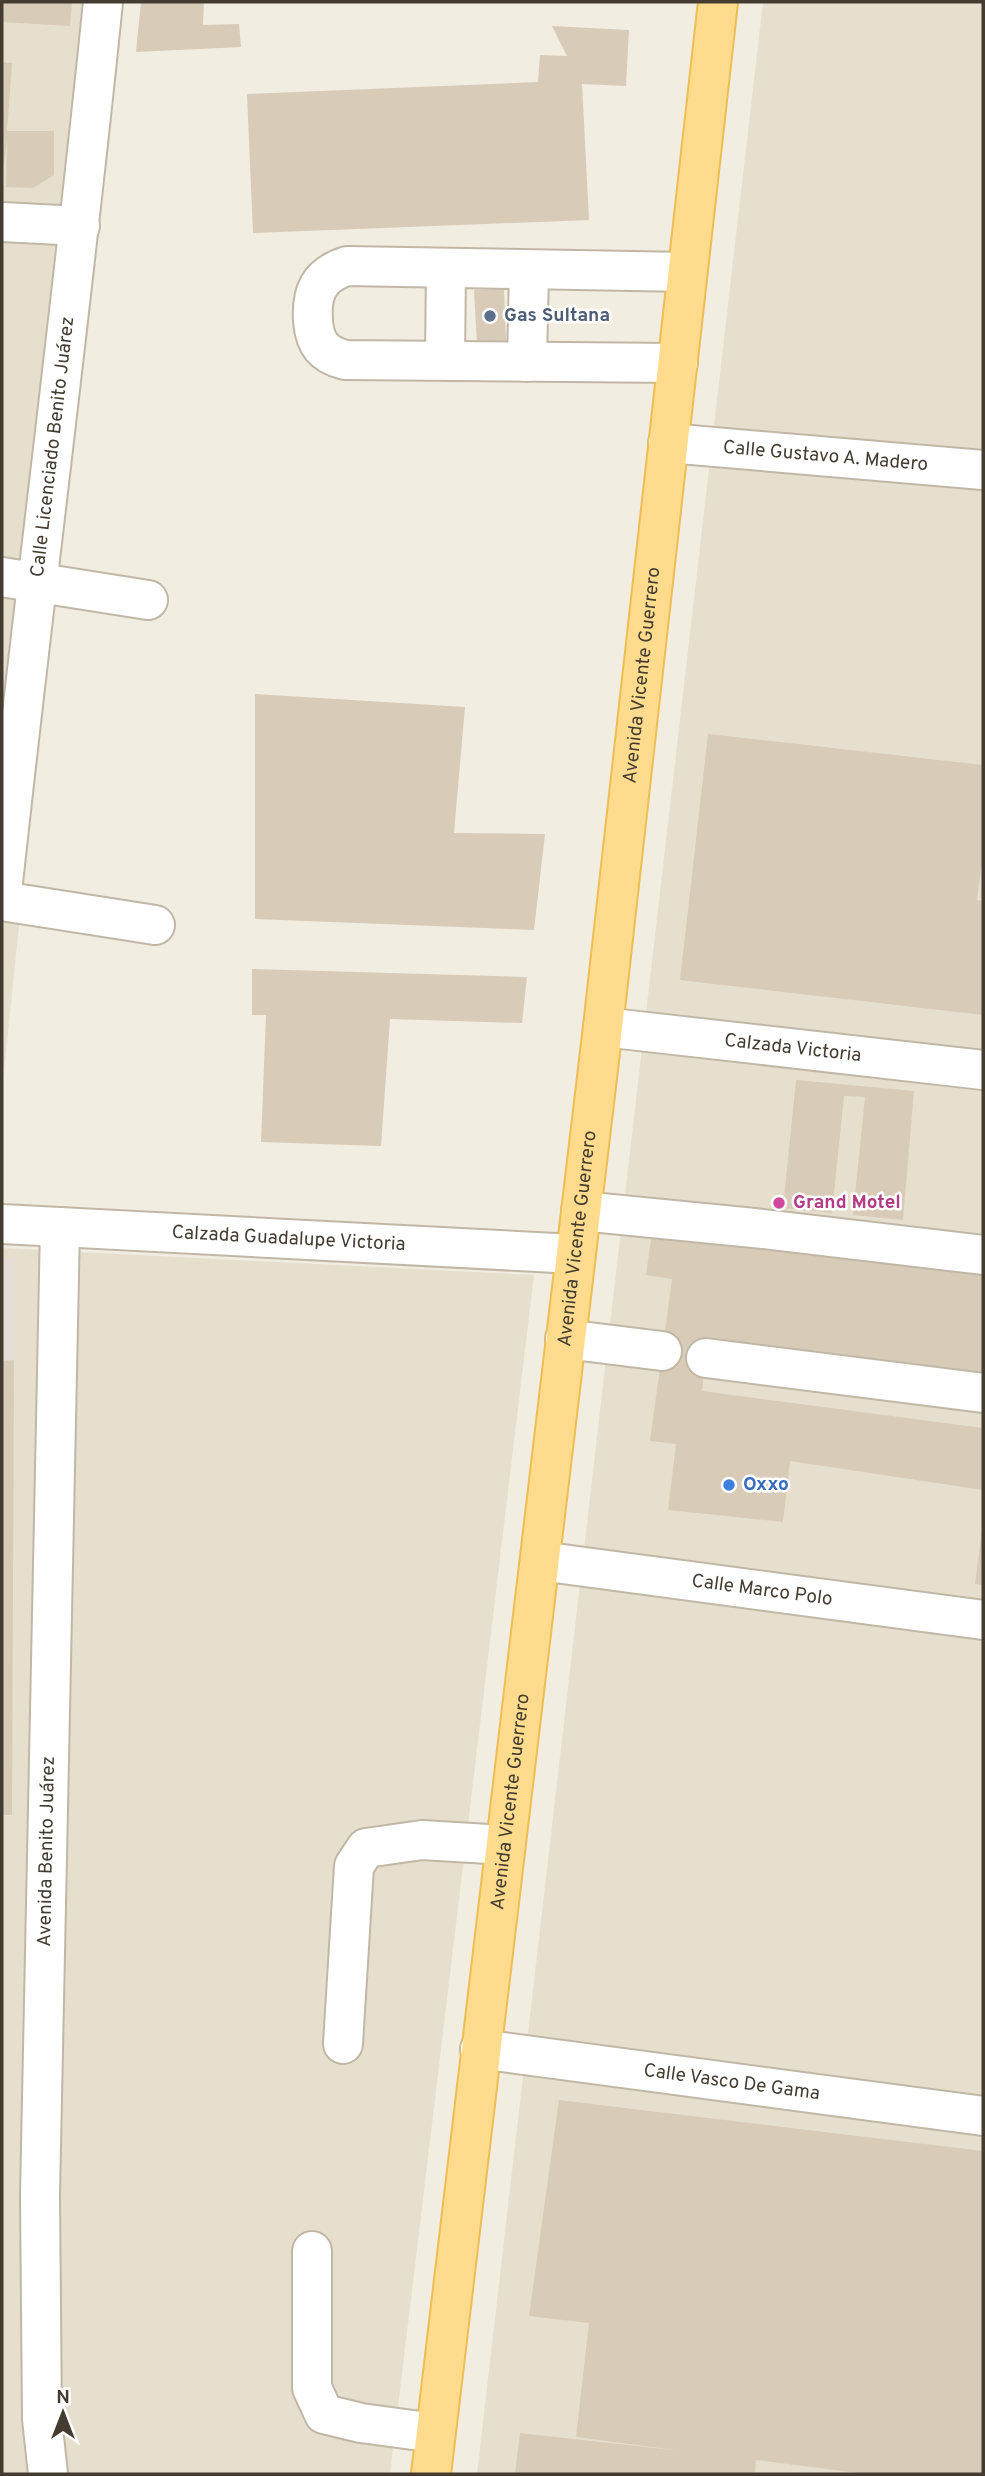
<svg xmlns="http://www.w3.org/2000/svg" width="985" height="2476" font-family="Overpass,sans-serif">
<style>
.residential{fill:#e7dfce}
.industrial{fill:#e4ded6}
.building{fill:#d8cbb8}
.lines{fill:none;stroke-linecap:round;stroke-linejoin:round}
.minor-casing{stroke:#c1b7a6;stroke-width:42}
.major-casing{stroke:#eebd53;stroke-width:42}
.minor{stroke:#fff;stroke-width:38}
.major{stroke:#ffdc8d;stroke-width:38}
.service-dot{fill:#5c6f8a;stroke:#fff;stroke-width:2.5}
.hotel-dot{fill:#d1479c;stroke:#fff;stroke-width:2.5}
.shop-dot{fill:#3f7fe0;stroke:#fff;stroke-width:2.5}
.labels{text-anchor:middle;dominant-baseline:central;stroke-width:5;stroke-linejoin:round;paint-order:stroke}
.service-label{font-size:19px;font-weight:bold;fill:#4e5e75;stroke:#fff;text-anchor:start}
.street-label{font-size:19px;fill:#443c31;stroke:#fff}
.hotel-label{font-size:19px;font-weight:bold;fill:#b23c85;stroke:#fff;text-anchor:start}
.shop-label{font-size:19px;font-weight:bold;fill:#366cbe;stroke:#fff;text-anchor:start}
</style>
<rect width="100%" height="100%" fill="#f2ede1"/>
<!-- residential -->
<path class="residential" d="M 2,2 L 115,2 L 2,1090 Z
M 763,2 L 983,2 L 983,2474 L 477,2474 Z
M 2,1248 L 534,1275 L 390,2474 L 2,2474 Z"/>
<!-- industrial -->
<path class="industrial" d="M 2,1258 L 14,1259 L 12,1815 L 2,1815 Z"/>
<!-- building -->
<path class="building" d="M 2,2 L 72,2 L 70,26 L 2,22 Z
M 141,2 L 204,2 L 203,25 L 239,24 L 241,47 L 136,52 Z
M 552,26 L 629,30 L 626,86 L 582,84 L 589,220 L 253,233 L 247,94 L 538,82 L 540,55 L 567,56 Z
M 2,62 L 12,63 L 7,131 L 54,131 L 54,175 L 33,188 L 6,187 L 7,138 L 4,165 L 2,165 Z
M 504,289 L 506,342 L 477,344 L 474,290 Z
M 255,694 L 465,707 L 454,833 L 545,834 L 534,930 L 255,919 Z
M 708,734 L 983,765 L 983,853 L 977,900 L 983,901 L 983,1015 L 680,980 Z
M 252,969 L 527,977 L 522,1023 L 390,1019 L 381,1146 L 261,1142 L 266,1015 L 252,1015 Z
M 796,1080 L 914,1091 L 903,1220 L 853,1215 L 865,1097 L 844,1096 L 832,1213 L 783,1208 Z
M 653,1225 L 983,1268 L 983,1375 L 708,1338 L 702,1391 L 983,1428 L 983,1490 L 790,1461 L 783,1522 L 668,1510 L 676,1444 L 650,1441 L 672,1279 L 646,1275 Z
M 14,1360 L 12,1815 L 2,1815 L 2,1361 Z
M 982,1530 L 983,1530 L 983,1585 L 975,1584 Z
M 559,2100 L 983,2151 L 983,2474 L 866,2474 L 756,2460 L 755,2474 L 515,2474 L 520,2433 L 682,2451 L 576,2437 L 589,2323 L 529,2316 Z"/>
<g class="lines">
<defs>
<g id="minor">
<path d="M 2,222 L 80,226"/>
<path d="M 445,360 L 446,268"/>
<path d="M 527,362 L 529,270"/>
<path d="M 678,363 L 345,360 C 323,354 315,344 313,321 C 311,292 319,275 347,266 L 687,272"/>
<path id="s1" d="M 668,443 L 983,470"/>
<path d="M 2,577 L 148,600"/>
<path id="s2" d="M 2,892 C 34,595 73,299 103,2"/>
<path d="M 2,901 L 155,925"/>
<path id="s3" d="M 603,1027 L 983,1070"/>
<path d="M 581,1211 L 754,1228 L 983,1255"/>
<path id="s4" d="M 2,1224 L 575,1254"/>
<path d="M 565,1339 L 662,1351"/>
<path d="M 706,1358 L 983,1393"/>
<path id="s5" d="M 540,1561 L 983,1620"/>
<path d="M 343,2044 L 354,1866 L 366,1848 L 422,1840 L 505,1845"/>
<path id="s6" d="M 480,2049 L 983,2116"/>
<path d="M 312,2251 L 312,2388 L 324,2414 L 361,2423 L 435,2433"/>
<path id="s7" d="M 48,2474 L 42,2419 L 40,2195 L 60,1227"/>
</g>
<g id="major">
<path id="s8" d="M 431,2474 L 603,1027 L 718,2"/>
</g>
</defs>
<!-- minor casing -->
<use href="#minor" class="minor-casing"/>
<!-- major casing -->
<use href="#major" class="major-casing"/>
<!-- minor -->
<use href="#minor" class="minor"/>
<!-- major -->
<use href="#major" class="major"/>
</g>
<!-- markers -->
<circle class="service-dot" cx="490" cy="316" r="7"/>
<circle class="hotel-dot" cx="779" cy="1203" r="7"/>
<circle class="shop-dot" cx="729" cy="1485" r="7"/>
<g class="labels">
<!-- service labels -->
<g class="service-label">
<text x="504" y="316">Gas Sultana</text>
</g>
<!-- street labels -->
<g class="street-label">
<text stroke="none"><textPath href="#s2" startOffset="448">Calle Licenciado Benito Juárez</textPath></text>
<text stroke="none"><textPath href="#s1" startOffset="158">Calle Gustavo A. Madero</textPath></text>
<text stroke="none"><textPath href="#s8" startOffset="1811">Avenida Vicente Guerrero</textPath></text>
<text stroke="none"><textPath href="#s3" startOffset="191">Calzada Victoria</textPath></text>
<text stroke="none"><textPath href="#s8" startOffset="1244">Avenida Vicente Guerrero</textPath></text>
<text stroke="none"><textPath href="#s4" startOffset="287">Calzada Guadalupe Victoria</textPath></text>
<text stroke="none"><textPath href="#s5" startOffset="224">Calle Marco Polo</textPath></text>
<text stroke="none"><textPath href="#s8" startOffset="677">Avenida Vicente Guerrero</textPath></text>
<text stroke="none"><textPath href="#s7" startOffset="623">Avenida Benito Juárez</textPath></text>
<text stroke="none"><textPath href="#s6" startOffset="254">Calle Vasco De Gama</textPath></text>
</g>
<!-- hotel labels -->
<g class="hotel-label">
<text x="793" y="1203">Grand Motel</text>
</g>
<!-- shop labels -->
<g class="shop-label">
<text x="743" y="1485">Oxxo</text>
</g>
</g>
<!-- border -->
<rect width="985" height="2476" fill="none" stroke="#443c31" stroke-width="7"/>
<!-- north arrow -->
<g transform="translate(63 2413)" stroke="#ffffff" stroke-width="5" paint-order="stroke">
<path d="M0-5L12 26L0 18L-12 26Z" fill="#443c31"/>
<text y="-10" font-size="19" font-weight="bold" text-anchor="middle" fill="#443c31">N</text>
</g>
</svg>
